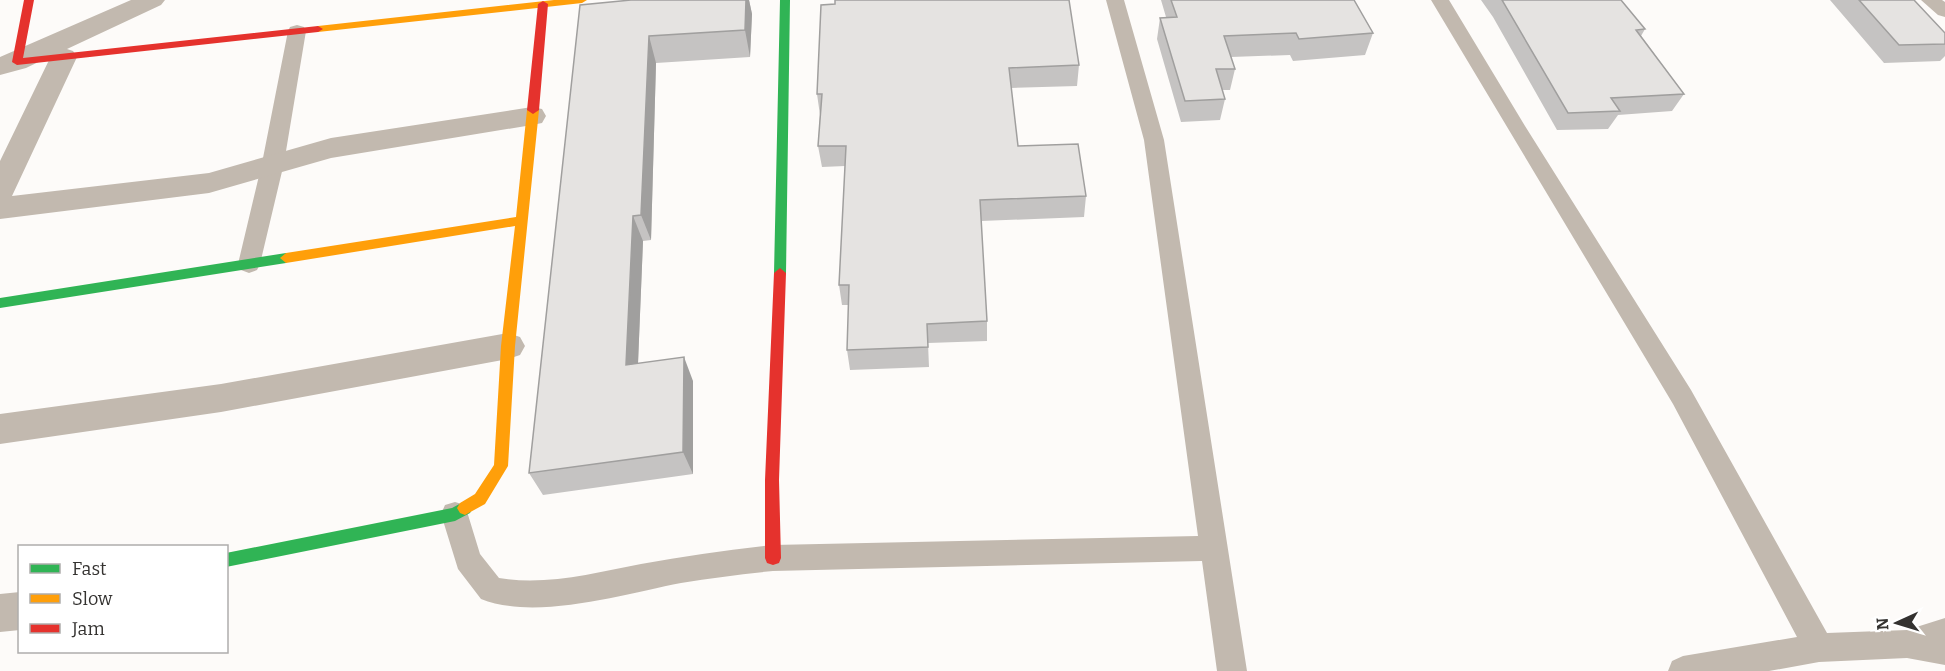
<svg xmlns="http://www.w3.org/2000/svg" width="1945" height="671" font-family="Bitter,serif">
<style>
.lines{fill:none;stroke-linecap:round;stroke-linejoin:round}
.lane{fill:#c2b9af;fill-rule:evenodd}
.street{fill:#c2b9af;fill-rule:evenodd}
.fast{fill:#30b455;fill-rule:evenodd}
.slow{fill:#ff9f0a;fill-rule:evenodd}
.jam{fill:#e5322d;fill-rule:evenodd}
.wall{fill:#c5c3c2}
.shaded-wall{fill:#a09f9e}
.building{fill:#e5e3e1;stroke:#a09f9e;stroke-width:1.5}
</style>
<rect width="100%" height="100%" fill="#fdfbf9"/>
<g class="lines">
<!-- lane -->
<path class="lane" d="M 1106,0 L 1124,0 L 1164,140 L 1247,671 L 1217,671 L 1202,561 L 773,571 C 742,574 712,578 681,583 C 624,594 536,621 481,599 L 458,569 L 441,514 L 445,505 L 455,502 L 465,505 L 480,554 L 499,578 C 546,586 594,573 641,564 C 685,556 728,550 773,545 L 1198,536 L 1144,140 Z
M 1431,0 L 1449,0 L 1525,126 L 1691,390 L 1827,633 L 1907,630 L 1945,618 L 1945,665 L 1907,658 L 1819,662 L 1769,671 L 1668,671 L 1672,661 L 1683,656 L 1797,637 L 1673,404 Z
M 1921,0 L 1942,0 L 1945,2 L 1945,17 L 1938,15 Z
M 297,25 L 304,27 L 306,31 L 284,163 L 260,264 L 257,270 L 249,273 L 241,270 L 238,264 L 262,163 L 288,31 L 290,27 Z"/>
<!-- street -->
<path class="street" d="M 131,0 L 165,0 L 161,5 L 67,49 L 73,51 L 77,57 L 12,196 L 209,173 L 331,138 L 532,107 L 542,109 L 546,116 L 542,123 L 532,125 L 331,158 L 209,193 L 0,219 L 0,161 L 51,56 L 26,68 L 0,75 L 0,57 Z
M 508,333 L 520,337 L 525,346 L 520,355 L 508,359 L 221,412 L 0,444 L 0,414 L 221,384 Z
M 20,592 L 20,630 L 0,632 L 0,594 Z"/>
<!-- fast -->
<path class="fast" d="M 780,0 L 790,0 L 786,273 L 780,278 L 774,273 Z
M 286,253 L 292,258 L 286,263 L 0,308 L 0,298 Z
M 465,501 L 470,503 L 473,508 L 470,513 L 455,521 L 226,567 L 226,553 L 452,508 Z"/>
<!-- slow -->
<path class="slow" d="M 554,0 L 587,0 L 582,3 L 318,32 L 313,29 L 318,26 Z
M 533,106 L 539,110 L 515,346 L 508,466 L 485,504 L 465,515 L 460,513 L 457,508 L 460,503 L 475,494 L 494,465 L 501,346 L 515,226 L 286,263 L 280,258 L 286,253 L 516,217 L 527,110 Z"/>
<!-- jam -->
<path class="jam" d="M 24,0 L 34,0 L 23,58 L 318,26 L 323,29 L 318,32 L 17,65 L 12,62 Z
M 543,1 L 548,4 L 539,110 L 533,114 L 527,110 L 538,4 Z
M 780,268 L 786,273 L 779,480 L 781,558 L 779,563 L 773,565 L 767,563 L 765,558 L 765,480 L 774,273 Z"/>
</g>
<!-- wall -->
<path class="wall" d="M 631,0 L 749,0 L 752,14 L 750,57 L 656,63 L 651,240 L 643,241 L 638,363 L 693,381 L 693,474 L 543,495 L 529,473 Z
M 1161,0 L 1354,0 L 1373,33 L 1365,55 L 1293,61 L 1290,55 L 1231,57 L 1235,69 L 1230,90 L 1222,90 L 1225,99 L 1220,120 L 1181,122 L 1157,39 L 1160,18 L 1166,17 Z
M 1481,0 L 1621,0 L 1645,29 L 1641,36 L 1684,94 L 1672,111 L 1618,115 L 1608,129 L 1557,130 L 1493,17 Z
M 1830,0 L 1914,0 L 1945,33 L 1945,56 L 1940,61 L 1884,63 Z
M 835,4 L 1079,65 L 1077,86 L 1011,88 L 1018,146 L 1086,196 L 1084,217 L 981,221 L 987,321 L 987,341 L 928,343 L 929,367 L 850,370 L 847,350 L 849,305 L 842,305 L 839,285 L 845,166 L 822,167 L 818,146 L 820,115 L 817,94 Z"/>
<!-- shaded-wall -->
<path class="shaded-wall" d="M 746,0 L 749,0 L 752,14 L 750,57 L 745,30 Z
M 649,36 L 656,63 L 651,240 L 641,215 Z
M 633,216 L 643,241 L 637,388 L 626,365 Z
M 684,357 L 693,381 L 693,474 L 683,452 Z"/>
<!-- building -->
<path class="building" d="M 631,0 L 746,0 L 745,30 L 649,36 L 641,215 L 633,216 L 626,365 L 684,357 L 683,452 L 529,473 L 580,5 Z
M 835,0 L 1069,0 L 1079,65 L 1009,68 L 1018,146 L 1078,144 L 1086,196 L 980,200 L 987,321 L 927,324 L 928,347 L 847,350 L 849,285 L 839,285 L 846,146 L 818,146 L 822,94 L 817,94 L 821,5 L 835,4 Z
M 1171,0 L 1354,0 L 1373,33 L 1299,39 L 1296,33 L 1224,36 L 1235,69 L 1216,69 L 1225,99 L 1185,101 L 1160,18 L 1177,17 Z
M 1502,0 L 1621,0 L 1645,29 L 1636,30 L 1684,94 L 1611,98 L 1620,111 L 1568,113 Z
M 1859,0 L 1914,0 L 1945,33 L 1945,44 L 1899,45 Z"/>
<!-- legend -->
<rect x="18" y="545" width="210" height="108" fill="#ffffff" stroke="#aeadac" stroke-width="1.5"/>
<rect x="30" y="564" width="30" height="9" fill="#30b455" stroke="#aeadac" stroke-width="1.5"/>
<text x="72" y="575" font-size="18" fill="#343230">Fast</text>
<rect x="30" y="594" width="30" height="9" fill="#ff9f0a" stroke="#aeadac" stroke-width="1.5"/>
<text x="72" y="605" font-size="18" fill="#343230">Slow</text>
<rect x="30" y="624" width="30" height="9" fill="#e5322d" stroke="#aeadac" stroke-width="1.5"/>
<text x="72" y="635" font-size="18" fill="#343230">Jam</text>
<!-- north arrow -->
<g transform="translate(1897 623) rotate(266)" stroke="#ffffff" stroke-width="4.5" paint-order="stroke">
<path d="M0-4.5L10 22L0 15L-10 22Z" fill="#343230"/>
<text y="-9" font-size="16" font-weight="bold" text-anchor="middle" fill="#343230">N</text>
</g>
</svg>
